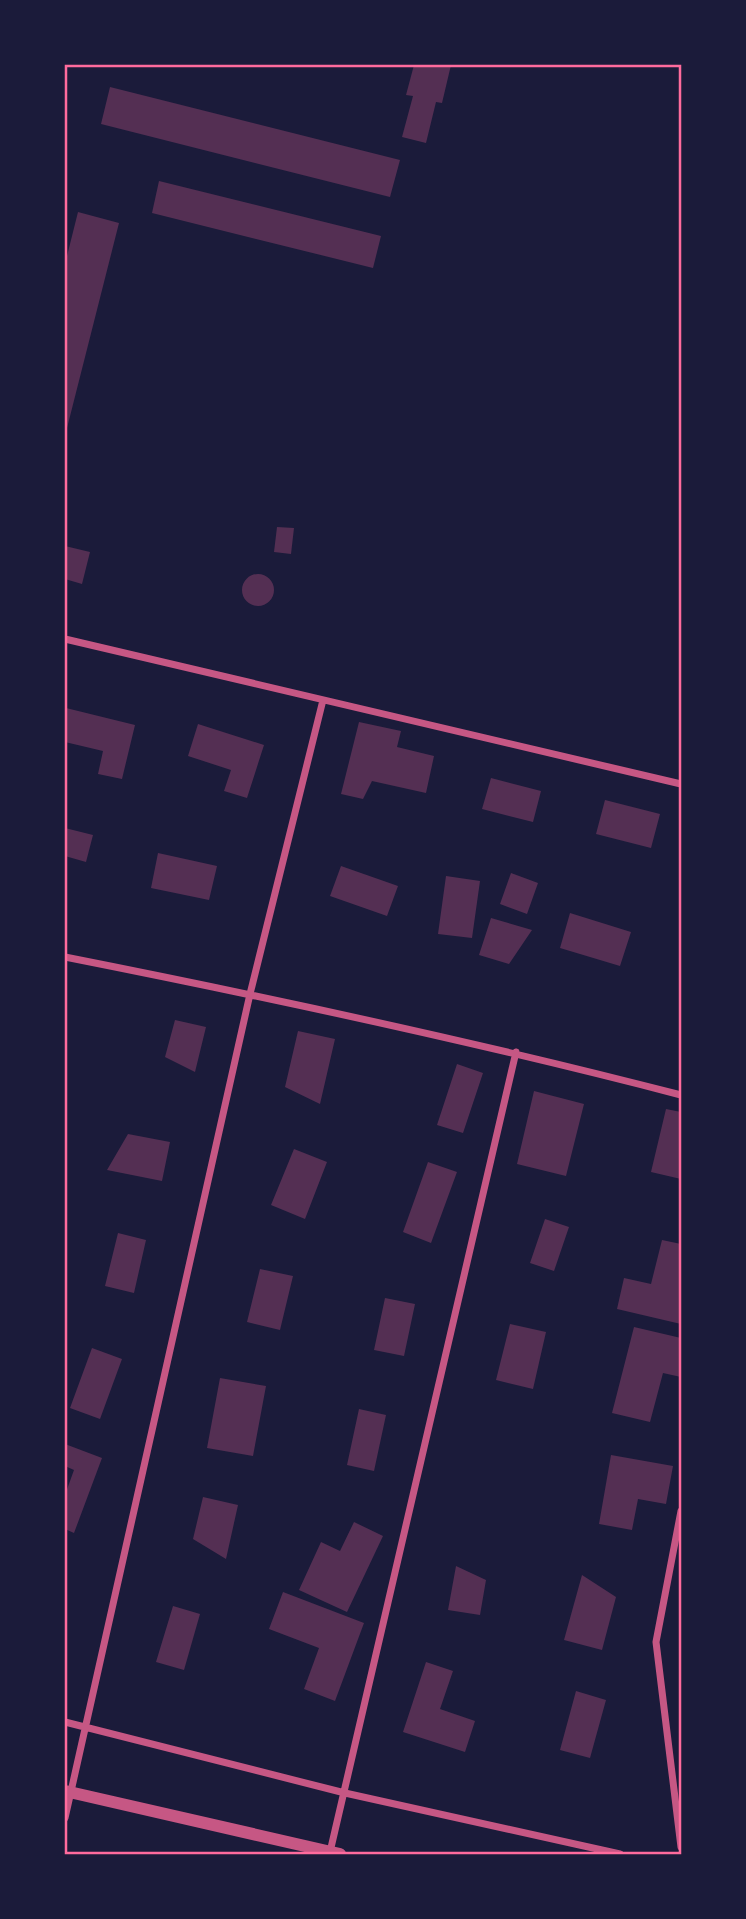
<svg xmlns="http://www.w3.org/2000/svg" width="746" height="1919" font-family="Figtree,sans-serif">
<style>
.building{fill:#542f53}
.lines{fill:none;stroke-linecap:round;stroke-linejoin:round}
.minor{stroke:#c65784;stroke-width:7}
.tertiary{stroke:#c65784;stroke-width:12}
.neatline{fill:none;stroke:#ff6b9d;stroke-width:2.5}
</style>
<rect width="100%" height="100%" fill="#1b1b3a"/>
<!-- building -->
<path class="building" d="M 414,65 L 451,65 L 442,103 L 436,102 L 426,143 L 402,137 L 413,96 L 406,95 Z
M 110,87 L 400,160 L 390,197 L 101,124 Z
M 159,181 L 381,236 L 373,268 L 152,213 Z
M 78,212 L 119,223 L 66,432 L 65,264 Z
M 277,527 L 294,528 L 291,554 L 274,552 Z
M 65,546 L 90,552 L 82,584 L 65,579 Z
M242 590a16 16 0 1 1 32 0a16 16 0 1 1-32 0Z
M 66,708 L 135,725 L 122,779 L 98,774 L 103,751 L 65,742 Z
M 359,722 L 401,731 L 397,747 L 434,756 L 426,793 L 372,781 L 363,799 L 341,794 Z
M 198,724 L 264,745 L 247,798 L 224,791 L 231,770 L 188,756 Z
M 491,778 L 541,791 L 533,822 L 482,809 Z
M 605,800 L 660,814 L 651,848 L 596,834 Z
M 65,828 L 93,835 L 86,862 L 65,856 Z
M 158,853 L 217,866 L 209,900 L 151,888 Z
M 341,866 L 398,886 L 387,916 L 330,896 Z
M 511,873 L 538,883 L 527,914 L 500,904 Z
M 446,876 L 480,881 L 472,938 L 438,934 Z
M 570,913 L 631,932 L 620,966 L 560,948 Z
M 491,918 L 532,930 L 509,964 L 479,955 Z
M 175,1020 L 206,1027 L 195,1072 L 165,1057 Z
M 298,1031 L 335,1039 L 320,1104 L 285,1087 Z
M 457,1064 L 483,1073 L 463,1133 L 437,1125 Z
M 534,1091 L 584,1104 L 566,1176 L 517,1164 Z
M 666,1109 L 681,1112 L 681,1179 L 651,1172 Z
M 128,1134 L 170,1142 L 162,1181 L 107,1170 Z
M 294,1149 L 327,1162 L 305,1219 L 271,1205 Z
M 428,1162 L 457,1172 L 431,1243 L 403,1232 Z
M 545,1219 L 569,1227 L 554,1271 L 530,1263 Z
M 118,1233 L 146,1240 L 134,1293 L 105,1286 Z
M 662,1240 L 681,1244 L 681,1324 L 617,1309 L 624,1278 L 651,1284 Z
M 260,1269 L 293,1276 L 280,1330 L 247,1322 Z
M 385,1298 L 415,1304 L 404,1356 L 374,1350 Z
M 510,1324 L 546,1332 L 533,1389 L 496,1380 Z
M 634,1327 L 681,1338 L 681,1377 L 663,1373 L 650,1422 L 612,1413 Z
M 92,1348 L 122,1359 L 100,1419 L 70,1408 Z
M 220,1378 L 266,1386 L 253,1456 L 207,1448 Z
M 359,1409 L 386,1415 L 374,1471 L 347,1465 Z
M 65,1444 L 102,1458 L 74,1533 L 65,1529 L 65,1495 L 74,1470 L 65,1466 Z
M 611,1455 L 673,1466 L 666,1504 L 638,1499 L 632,1530 L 599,1524 Z
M 203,1497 L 238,1505 L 226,1559 L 193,1539 Z
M 354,1522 L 383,1536 L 347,1612 L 299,1590 L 321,1542 L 340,1551 Z
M 456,1566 L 486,1580 L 480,1615 L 448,1610 Z
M 582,1575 L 616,1597 L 602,1650 L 564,1640 Z
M 283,1592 L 364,1623 L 335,1701 L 304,1689 L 319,1648 L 269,1629 Z
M 173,1606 L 200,1614 L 184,1670 L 156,1662 Z
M 426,1662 L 453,1671 L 440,1709 L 475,1721 L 465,1752 L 403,1732 Z
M 576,1691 L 606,1700 L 590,1758 L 560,1750 Z"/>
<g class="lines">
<!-- minor -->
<path class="minor" d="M 65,639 L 681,784
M 65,957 C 272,998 477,1042 681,1095
M 681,1511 L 656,1642 L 681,1847
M 65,1722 L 345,1793 L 620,1854
M 65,1818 L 250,994 L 323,700
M 330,1852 L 516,1052"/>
<!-- tertiary -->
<path class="tertiary" d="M 65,1791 L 340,1854"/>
</g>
<!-- border -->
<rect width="746" height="1919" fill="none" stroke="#1b1b3a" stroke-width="133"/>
<rect x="66" y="66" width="614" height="1787" class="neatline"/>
</svg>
